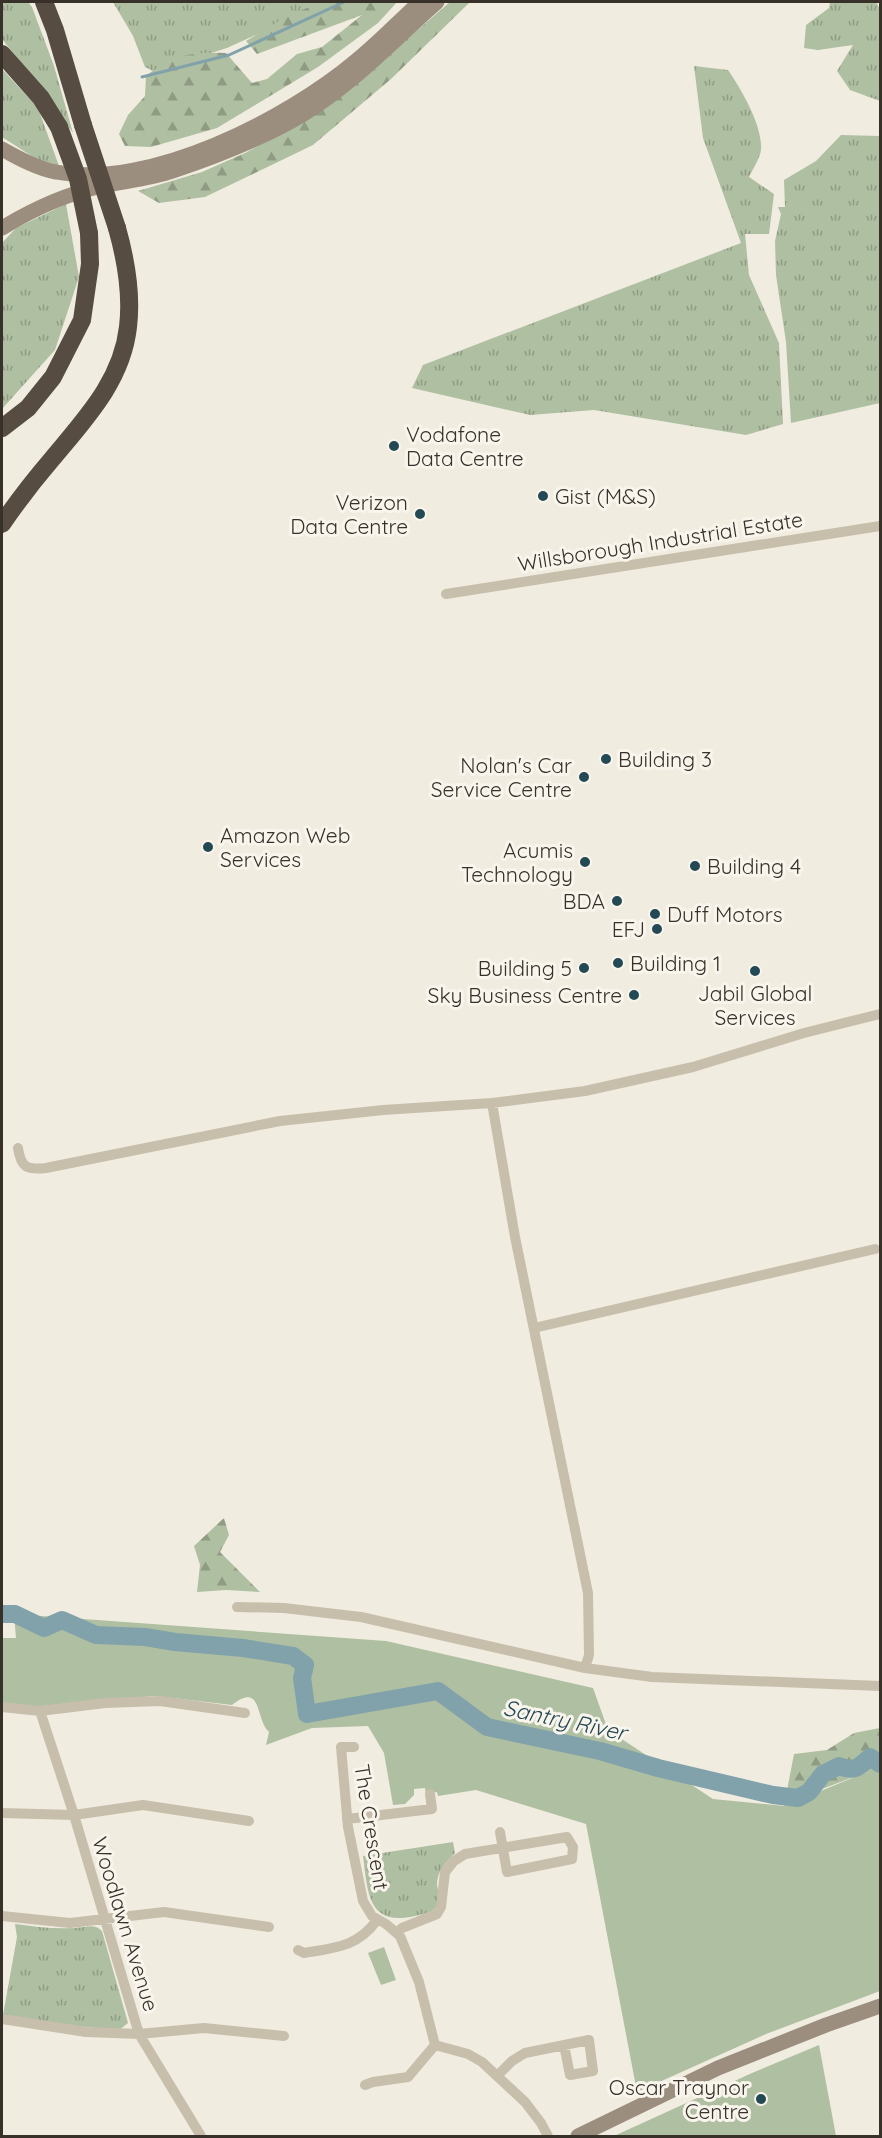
<svg xmlns="http://www.w3.org/2000/svg" width="882" height="2138" font-family="Quicksand,sans-serif">
<style>
.grass{fill:url(#grass-tufts)}
.forest{fill:url(#forest-firs)}
.park{fill:#afbfa1}
.lines{fill:none;stroke-linecap:round;stroke-linejoin:round}
.stream{stroke:#81a2ab;stroke-width:3}
.river{stroke:#81a2ab;stroke-width:18}
.minor{stroke:#c8beac;stroke-width:10}
.secondary{stroke:#9c8e7e;stroke-width:15}
.motorway{stroke:#574c42;stroke-width:18}
.motorway-bridge{stroke:#574c42;stroke-width:18}
.poi-dot{fill:#234955;stroke:#f9f5ec;stroke-width:2}
.labels{text-anchor:middle;dominant-baseline:central;stroke-width:6;stroke-linejoin:round;paint-order:stroke}
.poi-label{font-size:21px;fill:#37312a;stroke:#f9f5ec;text-anchor:end}
.street-label{font-size:21px;fill:#37312a;stroke:#f9f5ec}
.water-label{font-size:22px;font-style:italic;fill:#234955;stroke:#f9f5ec}
</style>
<defs>
<pattern id="grass-tufts" width="24" height="20" patternUnits="userSpaceOnUse" patternTransform="scale(1.5)"><rect width="24" height="20" fill="#afbfa1"/><path d="M3 7l-1-3M5 7V3M7 7l1-3M15 17l-1-3M17 17v-4M19 17l1-3" fill="none" stroke="#8f9c83"/></pattern>
<pattern id="forest-firs" width="22" height="20" patternUnits="userSpaceOnUse" patternTransform="scale(1.5)"><rect width="22" height="20" fill="#afbfa1"/><path d="M5 1l3.5 6h-7zM16 11l3.5 6h-7z" fill="#8f9c83"/></pattern>
</defs>
<rect width="100%" height="100%" fill="#f1ece0"/>
<!-- grass -->
<path class="grass" d="M 2,2 L 28,2 L 32,7 L 54,66 L 73,133 L 30,74 L 2,39 Z
M 113,2 L 328,2 L 227,48 L 153,71 L 145,67 L 133,36 Z
M 830,2 L 876,2 L 880,9 L 880,101 L 850,90 L 837,71 L 853,45 L 818,50 L 804,48 L 806,25 L 829,8 Z
M 694,66 L 728,70 C 741,89 763,126 761,150 C 760,158 753,169 749,177 L 774,194 L 769,234 L 745,234 L 749,275 L 779,343 L 783,424 L 746,435 L 594,410 L 530,415 L 412,388 L 423,365 L 741,243 L 703,138 Z
M 2,69 L 38,108 L 59,166 L 38,160 L 2,137 Z
M 841,135 L 880,136 L 880,403 L 791,423 L 786,342 L 776,275 L 775,241 L 781,214 L 778,207 L 785,207 L 784,180 L 816,161 Z
M 66,204 L 79,277 L 55,350 L 2,409 L 2,243 L 16,228 Z
M 453,1842 L 455,1853 C 446,1862 437,1871 437,1885 C 438,1890 440,1898 438,1903 C 435,1913 423,1914 415,1916 C 367,1927 368,1892 363,1856 Z
M 15,1924 C 38,1927 60,1930 84,1927 C 91,1926 96,1925 102,1931 L 128,2023 L 119,2030 L 75,2026 L 3,2015 L 17,1937 Z"/>
<!-- forest -->
<path class="forest" d="M 322,2 L 397,2 L 378,23 L 318,67 L 217,128 L 151,147 L 125,146 L 119,134 L 128,115 L 145,96 L 146,76 C 174,54 192,52 226,53 L 252,83 L 267,79 L 297,54 L 322,47 L 362,15 L 257,54 L 246,41 L 287,16 Z
M 450,2 L 470,2 L 391,79 L 313,145 L 205,197 L 159,203 L 138,191 L 202,172 L 245,153 L 305,120 L 392,52 Z
M 224,1518 L 229,1535 L 220,1552 L 260,1592 L 226,1590 L 197,1592 L 200,1565 L 194,1546 Z
M 880,1728 L 880,1777 L 867,1772 L 798,1798 L 784,1806 L 794,1754 L 827,1750 L 854,1733 Z"/>
<!-- park -->
<path class="park" d="M 14,1614 L 386,1641 L 593,1688 L 608,1730 L 713,1799 L 784,1806 L 867,1772 L 880,1776 L 880,1991 L 766,2034 L 637,2092 L 586,1824 L 476,1790 L 438,1796 L 437,1792 L 426,1794 L 425,1788 L 414,1789 L 414,1795 L 405,1804 L 393,1805 L 384,1753 L 368,1726 L 312,1728 L 266,1745 L 269,1732 C 255,1720 263,1681 232,1705 L 155,1696 L 42,1706 L 2,1706 L 2,1638 L 16,1638 Z
M 384,1947 L 396,1980 L 381,1985 L 368,1953 Z
M 819,2045 L 836,2136 L 614,2136 L 752,2073 Z"/>
<g class="lines">
<!-- stream -->
<path class="stream" d="M 142,77 L 229,55 L 344,2"/>
<!-- river -->
<path class="river" d="M 2,1614 L 15,1614 L 44,1628 L 62,1620 L 96,1635 L 145,1637 L 175,1642 L 243,1648 L 293,1656 L 305,1665 L 302,1678 L 307,1714 L 438,1691 L 487,1727 L 600,1751 L 658,1768 L 773,1795 L 798,1798 L 809,1792 L 823,1774 L 839,1766 C 854,1772 858,1768 870,1757 L 880,1764"/>
<!-- minor -->
<path class="minor" d="M 446,594 L 880,526
M 492,1103 L 515,1237 L 588,1593 L 589,1655 L 585,1668
M 18,1148 C 21,1168 27,1170 46,1168 L 280,1121 L 383,1110 L 492,1103 L 585,1091 L 693,1067 L 804,1033 L 880,1014
M 534,1328 L 875,1249
M 237,1607 L 284,1608 L 361,1617 L 585,1668 L 652,1677 L 880,1686
M 2,1707 L 40,1711 L 105,1703 L 160,1701 L 245,1713
M 40,1711 L 74,1815 L 139,2034 L 201,2136
M 354,1747 L 341,1747 L 348,1827 L 363,1901 L 372,1916 L 386,1924 L 400,1936 L 419,1982 L 435,2045
M 2,1813 L 74,1815 L 143,1805 L 249,1821
M 347,1819 L 432,1809 L 430,1794
M 2,1916 L 70,1923 L 164,1912 L 269,1927
M 397,1933 L 402,1928 L 437,1914 L 441,1907 L 445,1872 L 454,1861 L 465,1854 L 567,1837 L 573,1847 L 572,1859 L 507,1872 L 500,1832
M 298,1950 L 304,1953 C 334,1948 358,1947 377,1920
M 2,2019 L 86,2032 L 139,2034 L 204,2028 L 284,2036
M 497,2076 L 512,2061 L 525,2053 L 589,2040 L 593,2071 L 570,2075 L 564,2045
M 365,2085 L 373,2082 L 408,2077 L 435,2045 L 468,2054 L 482,2062 L 525,2102 L 541,2123 L 548,2136"/>
<!-- secondary -->
<path class="secondary" d="M 2,149 C 18,158 38,169 56,172 C 149,190 287,119 357,60 C 379,42 399,21 420,2
M 2,228 C 33,209 66,194 102,186 C 125,181 150,179 173,171 C 217,156 262,139 302,115 C 351,86 395,39 437,2
M 578,2136 L 718,2068 L 826,2025 L 880,2006"/>
<!-- motorway -->
<path class="motorway" d="M 44,2 L 55,30 L 83,125
M 2,54 L 41,98 L 59,127
M 2,428 L 28,408 L 53,377 L 82,320 L 90,264 L 89,233
M 2,524 C 17,502 34,480 52,459 C 85,419 122,381 128,327 C 132,294 126,260 117,228"/>
<!-- motorway-bridge -->
<path class="motorway-bridge" d="M 83,125 L 117,228
M 59,127 L 78,179 L 89,233"/>
</g>
<!-- markers -->
<g class="poi-dot">
<circle cx="394" cy="446" r="6"/>
<circle cx="543" cy="496" r="6"/>
<circle cx="420" cy="514" r="6"/>
<circle cx="606" cy="759" r="6"/>
<circle cx="584" cy="777" r="6"/>
<circle cx="208" cy="847" r="6"/>
<circle cx="585" cy="862" r="6"/>
<circle cx="695" cy="866" r="6"/>
<circle cx="617" cy="901" r="6"/>
<circle cx="655" cy="914" r="6"/>
<circle cx="657" cy="929" r="6"/>
<circle cx="618" cy="963" r="6"/>
<circle cx="584" cy="968" r="6"/>
<circle cx="755" cy="971" r="6"/>
<circle cx="634" cy="995" r="6"/>
<circle cx="761" cy="2099" r="6"/>
</g>
<g class="labels">
<!-- poi labels -->
<g class="poi-label">
<text x="406" y="434" text-anchor="start">Vodafone<tspan x="406" dy="24">Data Centre</tspan></text>
<text x="555" y="496" text-anchor="start">Gist (M&amp;S)</text>
<text x="408" y="502">Verizon<tspan x="408" dy="24">Data Centre</tspan></text>
<text x="618" y="759" text-anchor="start">Building 3</text>
<text x="572" y="765">Nolan's Car<tspan x="572" dy="24">Service Centre</tspan></text>
<text x="220" y="835" text-anchor="start">Amazon Web<tspan x="220" dy="24">Services</tspan></text>
<text x="573" y="850">Acumis<tspan x="573" dy="24">Technology</tspan></text>
<text x="707" y="866" text-anchor="start">Building 4</text>
<text x="605" y="901">BDA</text>
<text x="667" y="914" text-anchor="start">Duff Motors</text>
<text x="645" y="929">EFJ</text>
<text x="630" y="963" text-anchor="start">Building 1</text>
<text x="572" y="968">Building 5</text>
<text x="755" y="993" text-anchor="middle">Jabil Global<tspan x="755" dy="24">Services</tspan></text>
<text x="622" y="995">Sky Business Centre</text>
<text x="749" y="2087">Oscar Traynor<tspan x="749" dy="24">Centre</tspan></text>
</g>
<!-- street labels -->
<g class="street-label">
<text transform="translate(660 541) rotate(-9)">Willsborough Industrial Estate</text>
<text transform="translate(372 1827) rotate(81)">The Crescent</text>
<text transform="translate(126 1924) rotate(73)">Woodlawn Avenue</text>
</g>
<!-- water labels -->
<g class="water-label">
<text transform="translate(565 1720) rotate(12)">Santry River</text>
</g>
</g>
<!-- border -->
<rect width="882" height="2138" fill="none" stroke="#37312a" stroke-width="6"/>
</svg>
